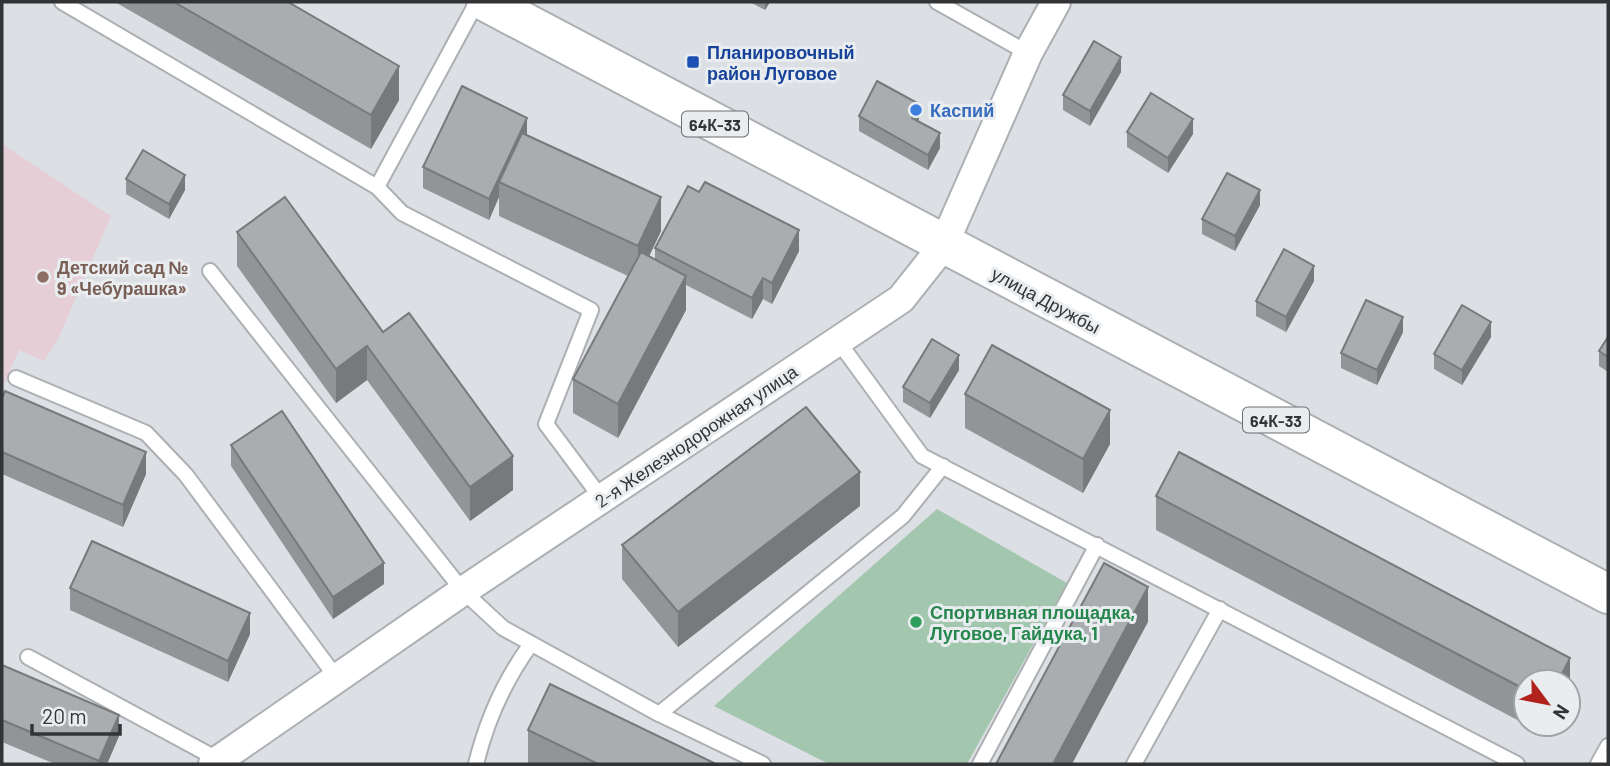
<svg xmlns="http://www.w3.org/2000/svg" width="1610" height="766" font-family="Barlow,sans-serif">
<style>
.education{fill:#e6ced7}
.green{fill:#a3c6af}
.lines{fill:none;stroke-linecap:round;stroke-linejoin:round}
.lane-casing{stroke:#adb0b3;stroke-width:18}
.street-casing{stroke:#adb0b3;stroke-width:32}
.primary-casing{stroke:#adb0b3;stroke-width:42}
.lane{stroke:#fff;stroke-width:14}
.street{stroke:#fff;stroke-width:28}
.primary{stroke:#fff;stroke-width:38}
.wall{fill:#929597}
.shaded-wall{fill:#77797b}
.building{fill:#aaadb0;stroke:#77797b;stroke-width:2}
.transit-dot{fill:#1a4fb4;stroke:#e9edf0;stroke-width:2.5}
.shop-dot{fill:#3f7fe0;stroke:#e9edf0;stroke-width:2.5}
.education-dot{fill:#8d6e63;stroke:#e9edf0;stroke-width:2.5}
.leisure-dot{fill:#2e9e5b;stroke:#e9edf0;stroke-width:2.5}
.labels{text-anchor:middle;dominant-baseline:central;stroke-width:6;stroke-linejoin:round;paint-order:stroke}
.shield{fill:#e9edf0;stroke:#6a6c6e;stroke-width:2}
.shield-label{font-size:16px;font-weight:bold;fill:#333436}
.transit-label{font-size:18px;font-weight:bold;fill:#164399;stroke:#e9edf0;text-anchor:start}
.shop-label{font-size:18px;font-weight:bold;fill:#366cbe;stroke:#e9edf0;text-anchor:start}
.education-label{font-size:18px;font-weight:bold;fill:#785e54;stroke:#e9edf0;text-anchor:start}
.street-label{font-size:18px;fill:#333436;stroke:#e9edf0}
.leisure-label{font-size:18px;font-weight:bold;fill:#27864d;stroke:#e9edf0;text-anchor:start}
</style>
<rect width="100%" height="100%" fill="#dcdfe3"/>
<!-- education -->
<path class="education" d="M 2,144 L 111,216 L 58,339 L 44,361 L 19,350 L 2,389 Z"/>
<!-- green -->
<path class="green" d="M 937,509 L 1067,583 L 967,764 L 829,764 L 714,706 Z"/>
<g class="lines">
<defs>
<path id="lane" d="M 62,2 L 377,187 L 477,2
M 937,2 L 1028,53
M 377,187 L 402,213 L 591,310 L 546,424 L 602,499
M 210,271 L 463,591 L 503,628 L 659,714 L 903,516 L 943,466
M 838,341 L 922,456 L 1517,764
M 16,378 L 146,433 L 186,475 L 336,677
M 28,657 L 219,760
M 659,714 L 763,764
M 476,764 C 487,719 504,681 531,644
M 980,764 L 1097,545
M 1134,764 L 1220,609
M 1598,764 L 1608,746"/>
<path id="street" d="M 213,764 L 463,591 L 901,299 L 943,246 L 1028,53 L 1056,2"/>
<path id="primary" d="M 486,2 L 1608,594"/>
</defs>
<!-- lane casing -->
<use href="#lane" class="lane-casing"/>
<!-- street casing -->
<use href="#street" class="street-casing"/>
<!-- primary casing -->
<use href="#primary" class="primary-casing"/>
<!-- lane -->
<use href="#lane" class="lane"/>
<!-- street -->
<use href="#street" class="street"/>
<!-- primary -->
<use href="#primary" class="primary"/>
</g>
<!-- wall -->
<path class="wall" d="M 115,2 L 288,2 L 399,100 L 371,149 Z
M 750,2 L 770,2 L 765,10 Z
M 1121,72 L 1090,126 L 1063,110 L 1063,95 Z
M 859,116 L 919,119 L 918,121 L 940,148 L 928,170 L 859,131 Z
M 1127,132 L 1193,134 L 1168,173 L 1127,147 Z
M 527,135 L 661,231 L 649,256 L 655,260 L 655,248 L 799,251 L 772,304 L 763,299 L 752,319 L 686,285 L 686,310 L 618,438 L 573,413 L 573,379 L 628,276 L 499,216 L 499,197 L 489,220 L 423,188 L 423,167 Z
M 126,179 L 185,190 L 169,219 L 126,194 Z
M 1260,205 L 1235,251 L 1202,234 L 1202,219 Z
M 237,232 L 383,332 L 513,490 L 470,521 L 367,380 L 336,403 L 237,266 Z
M 1314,281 L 1286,332 L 1256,316 L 1256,301 Z
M 1403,332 L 1377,385 L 1341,368 L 1341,353 Z
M 1491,337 L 1462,385 L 1434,369 L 1434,354 Z
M 1608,337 L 1608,372 L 1599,366 L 1599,351 Z
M 959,370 L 930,418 L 903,402 L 903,387 Z
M 965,394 L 1110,444 L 1083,493 L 965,428 Z
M 2,398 L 146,474 L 123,527 L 2,474 Z
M 231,445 L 384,584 L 333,619 L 231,466 Z
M 1179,452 L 1570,658 L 1570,692 L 1568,696 L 1568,682 L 1526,682 L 1526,724 L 1554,724 L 1548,736 L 1156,530 L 1156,496 Z
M 860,506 L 678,647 L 622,579 L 622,545 Z
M 70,588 L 250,634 L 228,682 L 70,610 Z
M 2,665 L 119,736 L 107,764 L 55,764 L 2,742 Z
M 528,730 L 716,764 L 528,764 Z"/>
<!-- shaded-wall -->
<path class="shaded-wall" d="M 765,2 L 770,2 L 765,10 Z
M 1121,57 L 1121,72 L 1090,126 L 1090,111 Z
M 399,66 L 399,100 L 371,149 L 371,115 Z
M 919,104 L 919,119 L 912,133 L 912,118 Z
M 527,118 L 527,139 L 499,182 L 499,197 L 489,220 L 489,199 Z
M 1193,119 L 1193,134 L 1168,173 L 1168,158 Z
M 940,133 L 940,148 L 928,170 L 928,155 Z
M 185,175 L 185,190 L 169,219 L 169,204 Z
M 1260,190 L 1260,205 L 1235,251 L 1235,236 Z
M 661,197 L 661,231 L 638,280 L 638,246 Z
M 799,230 L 799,251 L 772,304 L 772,283 Z
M 1314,266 L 1314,281 L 1286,332 L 1286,317 Z
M 686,276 L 686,310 L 618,438 L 618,404 Z
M 763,278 L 763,299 L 752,319 L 752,298 Z
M 1403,317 L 1403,332 L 1377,385 L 1377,370 Z
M 1491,322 L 1491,337 L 1462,385 L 1462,370 Z
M 367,346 L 367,380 L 336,403 L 336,369 Z
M 959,355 L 959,370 L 930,418 L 930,403 Z
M 1110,410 L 1110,444 L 1083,493 L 1083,459 Z
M 146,452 L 146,474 L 123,527 L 123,505 Z
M 513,456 L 513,490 L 470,521 L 470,487 Z
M 860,472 L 860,506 L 678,647 L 678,612 Z
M 384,563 L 384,584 L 333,619 L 333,597 Z
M 1148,587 L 1148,622 L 1072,764 L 1053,764 Z
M 250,613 L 250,634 L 228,682 L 228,661 Z
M 1570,658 L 1570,692 L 1568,696 L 1568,682 L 1558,682 Z
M 119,715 L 119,736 L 107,764 L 99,764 L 99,761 Z
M 1548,724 L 1554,724 L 1548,736 Z"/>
<!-- building -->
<path class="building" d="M 174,2 L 288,2 L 399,66 L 371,115 Z
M 1094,41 L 1121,57 L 1090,111 L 1063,95 Z
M 877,81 L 919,104 L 912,118 L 940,133 L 928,155 L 859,116 Z
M 462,86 L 527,118 L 489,199 L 423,167 Z
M 1151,93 L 1193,119 L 1168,158 L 1127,132 Z
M 522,133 L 661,197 L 638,246 L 499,182 Z
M 143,150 L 185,175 L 169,204 L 126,179 Z
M 1227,173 L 1260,190 L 1235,236 L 1202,219 Z
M 705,182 L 799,230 L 772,283 L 763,278 L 752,298 L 655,248 L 688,186 L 699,192 Z
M 285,197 L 383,332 L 409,313 L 513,456 L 470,487 L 367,346 L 336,369 L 237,232 Z
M 1284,249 L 1314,266 L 1286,317 L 1256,301 Z
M 641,252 L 686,276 L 618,404 L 573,379 Z
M 1366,300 L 1403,317 L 1377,370 L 1341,353 Z
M 1462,305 L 1491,322 L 1462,370 L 1434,354 Z
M 1608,337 L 1608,357 L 1599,351 Z
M 932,339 L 959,355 L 930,403 L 903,387 Z
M 992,345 L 1110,410 L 1083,459 L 965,394 Z
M 5,391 L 146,452 L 123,505 L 2,452 L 2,398 Z
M 806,407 L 860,472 L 678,612 L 622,545 Z
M 282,411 L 384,563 L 333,597 L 231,445 Z
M 1179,452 L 1570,658 L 1558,682 L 1526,682 L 1526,690 L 1156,496 Z
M 92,541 L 250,613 L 228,661 L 70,588 Z
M 1104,563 L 1148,587 L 1053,764 L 996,764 Z
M 2,665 L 119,715 L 99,761 L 2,720 Z
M 550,684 L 716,764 L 598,764 L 528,730 Z"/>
<!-- markers -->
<rect class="transit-dot" x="686" y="55" width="14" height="14" rx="3.5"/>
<circle class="shop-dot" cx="916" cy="110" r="7"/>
<circle class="education-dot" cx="43" cy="277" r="7"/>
<circle class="leisure-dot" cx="916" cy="622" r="7"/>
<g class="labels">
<!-- shield labels -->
<g class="shield">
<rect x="682" y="111.5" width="66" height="25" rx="5"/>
<rect x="1243" y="407.5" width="66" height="25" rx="5"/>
</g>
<g class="shield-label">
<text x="715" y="124">64К-33</text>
<text x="1276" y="420">64К-33</text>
</g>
<!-- transit labels -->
<g class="transit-label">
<text x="707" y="52">Планировочный<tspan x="707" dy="21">район Луговое</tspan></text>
</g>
<!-- shop labels -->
<g class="shop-label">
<text x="930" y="110">Каспий</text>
</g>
<!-- education labels -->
<g class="education-label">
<text x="57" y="267">Детский сад №<tspan x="57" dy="21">9 «Чебурашка»</tspan></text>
</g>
<!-- street labels -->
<g class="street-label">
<text transform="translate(1046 300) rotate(28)">улица Дружбы</text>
<text transform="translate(696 436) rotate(-34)">2-я Железнодорожная улица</text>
</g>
<!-- leisure labels -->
<g class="leisure-label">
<text x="930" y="612">Спортивная площадка,<tspan x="930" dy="21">Луговое, Гайдука, 1</tspan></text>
</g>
</g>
<!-- border -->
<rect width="1610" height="766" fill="none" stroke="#333436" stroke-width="7"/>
<!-- north arrow -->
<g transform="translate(1547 703) rotate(122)"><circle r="33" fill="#e9edf0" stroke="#a0a3a6" stroke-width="2"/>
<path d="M0-5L12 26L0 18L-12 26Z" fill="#b1221c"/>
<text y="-10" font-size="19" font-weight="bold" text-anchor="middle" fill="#333436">N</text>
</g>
<!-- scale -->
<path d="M32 724v10h88v-10" fill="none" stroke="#333436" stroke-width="3.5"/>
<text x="42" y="724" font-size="21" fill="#333436" stroke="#e9edf0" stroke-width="5" paint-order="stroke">20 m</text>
</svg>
